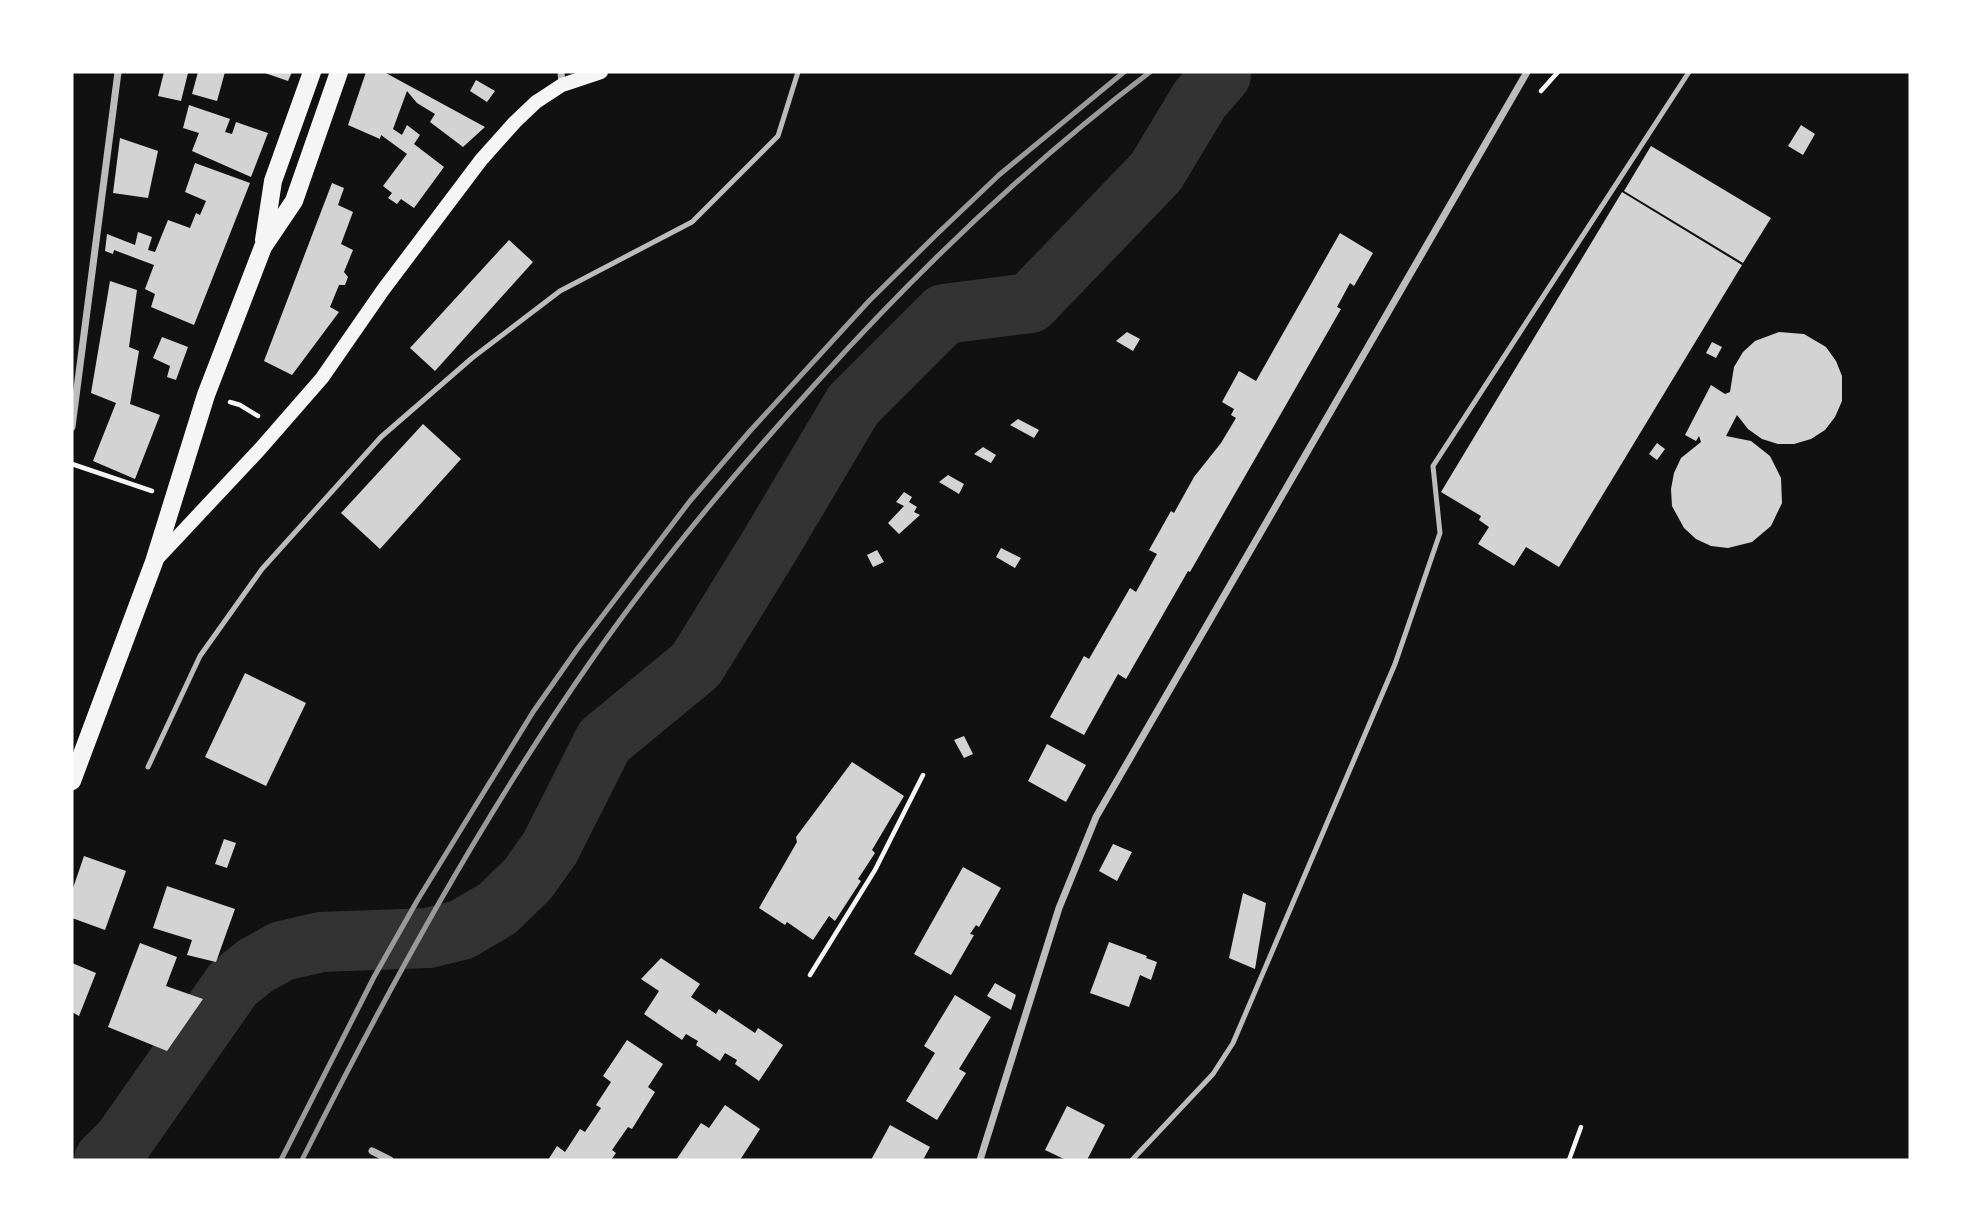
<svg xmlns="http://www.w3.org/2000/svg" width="1982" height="1232" font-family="Ubuntu,sans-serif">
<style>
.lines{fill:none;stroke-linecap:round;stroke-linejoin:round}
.river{stroke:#333;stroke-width:60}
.building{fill:#d3d3d3}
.path{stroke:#f5f5f5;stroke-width:4.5}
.service{stroke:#bcbcbc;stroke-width:5}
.minor{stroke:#bcbcbc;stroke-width:7}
.secondary{stroke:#f5f5f5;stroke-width:14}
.primary{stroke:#f5f5f5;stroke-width:18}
.rail{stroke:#9a9a9a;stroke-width:5}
</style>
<rect width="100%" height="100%" fill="#111"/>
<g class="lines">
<!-- river -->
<path class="river" d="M 104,1160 L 123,1141 L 233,984 L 255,966 L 282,951 L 321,942 L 428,938 L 461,930 L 497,909 L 528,879 L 550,848 L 604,741 L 696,665 L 770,545 L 853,405 L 944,314 L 1030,303 L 1156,172 L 1200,99 L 1221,75"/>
</g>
<!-- building -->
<path class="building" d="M 164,72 L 188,73 L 181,101 L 158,96 Z
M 198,72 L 225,72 L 217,101 L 192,94 Z
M 262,72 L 292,72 L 288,81 Z
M 366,72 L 384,72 L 485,127 L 463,147 L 430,122 L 435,114 L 417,103 L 407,91 L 393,129 L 402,135 L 407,125 L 420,135 L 414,144 L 444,167 L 414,208 L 401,199 L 397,204 L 388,198 L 392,193 L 383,186 L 407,154 L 381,135 L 380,139 L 348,125 Z
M 476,80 L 495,91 L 487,102 L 470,91 Z
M 189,105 L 230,119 L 225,132 L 232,134 L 236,122 L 268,133 L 251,177 L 192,151 L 199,133 L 183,128 Z
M 1801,125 L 1815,134 L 1803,155 L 1788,146 Z
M 120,138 L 158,151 L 148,198 L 113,193 Z
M 1651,146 L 1771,218 L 1743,263 L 1624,191 Z
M 195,163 L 250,183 L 194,325 L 151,307 L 155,294 L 145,289 L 154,265 L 114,250 L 113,254 L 105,251 L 107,234 L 135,245 L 138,232 L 152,237 L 148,250 L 155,252 L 168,220 L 190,228 L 196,213 L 200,215 L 206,201 L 185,192 Z
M 332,183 L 344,188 L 338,205 L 353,212 L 341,244 L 353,250 L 344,272 L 348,277 L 345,285 L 339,285 L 330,307 L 339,312 L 292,375 L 264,361 Z
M 1622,192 L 1742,265 L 1559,567 L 1526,547 L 1514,566 L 1478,544 L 1489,527 L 1479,520 L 1481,516 L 1441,492 Z
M 1340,233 L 1373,253 L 1354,286 L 1350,283 L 1337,307 L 1341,309 L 1190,572 L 1188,571 L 1126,679 L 1118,674 L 1084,735 L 1050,717 L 1084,656 L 1089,659 L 1130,588 L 1136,592 L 1157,554 L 1149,550 L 1171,511 L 1174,513 L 1194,477 L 1221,443 L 1236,418 L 1231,415 L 1234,409 L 1222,402 L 1239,371 L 1256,381 Z
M 509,240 L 533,262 L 435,371 L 410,348 Z
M 110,281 L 137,290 L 129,347 L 139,351 L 130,404 L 160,415 L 135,479 L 93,461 L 116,403 L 91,393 Z
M 1127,332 L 1140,339 L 1133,351 L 1116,341 Z
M 1779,332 L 1804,334 L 1826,347 L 1836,361 L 1842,376 L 1842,401 L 1835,417 L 1825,430 L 1811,439 L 1794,444 L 1778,444 L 1762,439 L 1748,429 L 1737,415 L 1726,436 L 1751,441 L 1770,456 L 1781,478 L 1782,503 L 1771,526 L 1752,542 L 1728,548 L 1711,546 L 1696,539 L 1684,528 L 1672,506 L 1671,489 L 1674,473 L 1681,458 L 1701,442 L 1699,436 L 1696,441 L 1685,435 L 1711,385 L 1725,394 L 1730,392 L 1734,367 L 1743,352 L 1755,341 Z
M 162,337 L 188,347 L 176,380 L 167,377 L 170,366 L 153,358 Z
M 1712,342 L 1722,347 L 1716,358 L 1706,353 Z
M 1018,419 L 1039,430 L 1034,438 L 1010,425 Z
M 423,424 L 461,459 L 380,549 L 341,513 Z
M 1657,443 L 1665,449 L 1657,460 L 1649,454 Z
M 983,447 L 996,455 L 991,463 L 974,454 Z
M 948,475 L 964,484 L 959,494 L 939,482 Z
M 904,492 L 912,497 L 909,502 L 917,507 L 914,512 L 920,515 L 899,534 L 888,523 L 904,506 L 896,502 Z
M 1001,548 L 1021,558 L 1015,568 L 996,557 Z
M 877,550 L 884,562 L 873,567 L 867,555 Z
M 245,673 L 306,703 L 266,786 L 205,757 Z
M 964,736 L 973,754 L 964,758 L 954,740 Z
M 1047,744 L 1086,765 L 1066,802 L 1028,781 Z
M 852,762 L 904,796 L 872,850 L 875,853 L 858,879 L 861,881 L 835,921 L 829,916 L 813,940 L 787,922 L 785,925 L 759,908 L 797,842 L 796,837 Z
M 224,839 L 236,843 L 227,868 L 215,864 Z
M 1113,844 L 1132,852 L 1117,881 L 1099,871 Z
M 84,856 L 126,871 L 105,930 L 72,918 L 72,891 Z
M 963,867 L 1001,888 L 979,927 L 976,925 L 970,934 L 974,935 L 951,975 L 914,954 Z
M 167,886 L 235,909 L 216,962 L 187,955 L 192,940 L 153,928 Z
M 1243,893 L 1266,903 L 1255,969 L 1229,958 Z
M 1109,942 L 1147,956 L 1146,958 L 1157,962 L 1151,980 L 1140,975 L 1129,1007 L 1090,993 Z
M 140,943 L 177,957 L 166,986 L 203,999 L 167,1051 L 108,1027 Z
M 661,958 L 700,984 L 691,997 L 716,1014 L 719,1009 L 755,1033 L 758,1028 L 783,1045 L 759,1081 L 735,1064 L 737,1060 L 725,1053 L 720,1061 L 696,1045 L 698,1041 L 686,1034 L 682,1040 L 644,1014 L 659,991 L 641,979 Z
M 72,963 L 96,973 L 79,1016 L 72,1012 Z
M 995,983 L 1016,995 L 1011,1010 L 987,996 Z
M 955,995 L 991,1017 L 959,1069 L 966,1073 L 937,1120 L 906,1101 L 935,1053 L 924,1046 Z
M 627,1040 L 663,1064 L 648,1087 L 655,1092 L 632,1129 L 628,1127 L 612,1150 L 616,1153 L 611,1160 L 548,1160 L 557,1146 L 565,1152 L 580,1129 L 585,1132 L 601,1108 L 596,1105 L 611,1082 L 603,1076 Z
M 725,1105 L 760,1129 L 740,1160 L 676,1160 L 701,1123 L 709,1128 Z
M 1067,1106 L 1105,1125 L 1087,1160 L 1066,1160 L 1045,1150 Z
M 890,1125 L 930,1147 L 923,1160 L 871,1160 Z"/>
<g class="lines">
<!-- path -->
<path class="path" d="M 1541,91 L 1558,72
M 230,402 L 240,405 L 258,416
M 72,464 L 152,491
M 810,975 L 875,870 L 923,775
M 1569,1160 L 1581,1127"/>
<!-- service -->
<path class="service" d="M 148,767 L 200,656 L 262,569 L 381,437 L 472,358 L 560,291 L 692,222 L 778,136 L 798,72
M 1132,1160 L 1213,1074 L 1233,1043 L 1395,664 L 1440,533 L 1433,466 L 1689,72"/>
<!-- minor -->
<path class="minor" d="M 561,72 L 562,85
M 72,427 L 118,72
M 372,1151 L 390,1160
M 980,1160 L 1059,908 L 1096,817 L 1527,72"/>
<!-- secondary -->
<path class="secondary" d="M 155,561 L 260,449 L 322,378 L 383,290 L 481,160 L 515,122 L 536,102 L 562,85 L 601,72"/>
<!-- primary -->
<path class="primary" d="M 264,240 L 273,181 L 312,72
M 72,781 L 154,562 L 206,395 L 263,247 L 294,201 L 339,72"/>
<!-- rail -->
<path class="rail" d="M 281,1160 L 374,977 L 417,901 L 533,712 L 578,648 L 690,501 L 750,431 L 869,301 L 936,235 L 999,175 L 1124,72
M 302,1160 C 389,987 482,817 593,658 C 661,560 738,469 818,381 C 919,269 1030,163 1150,72"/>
</g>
<!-- border -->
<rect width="1982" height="1232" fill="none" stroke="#ffffff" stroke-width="147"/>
</svg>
